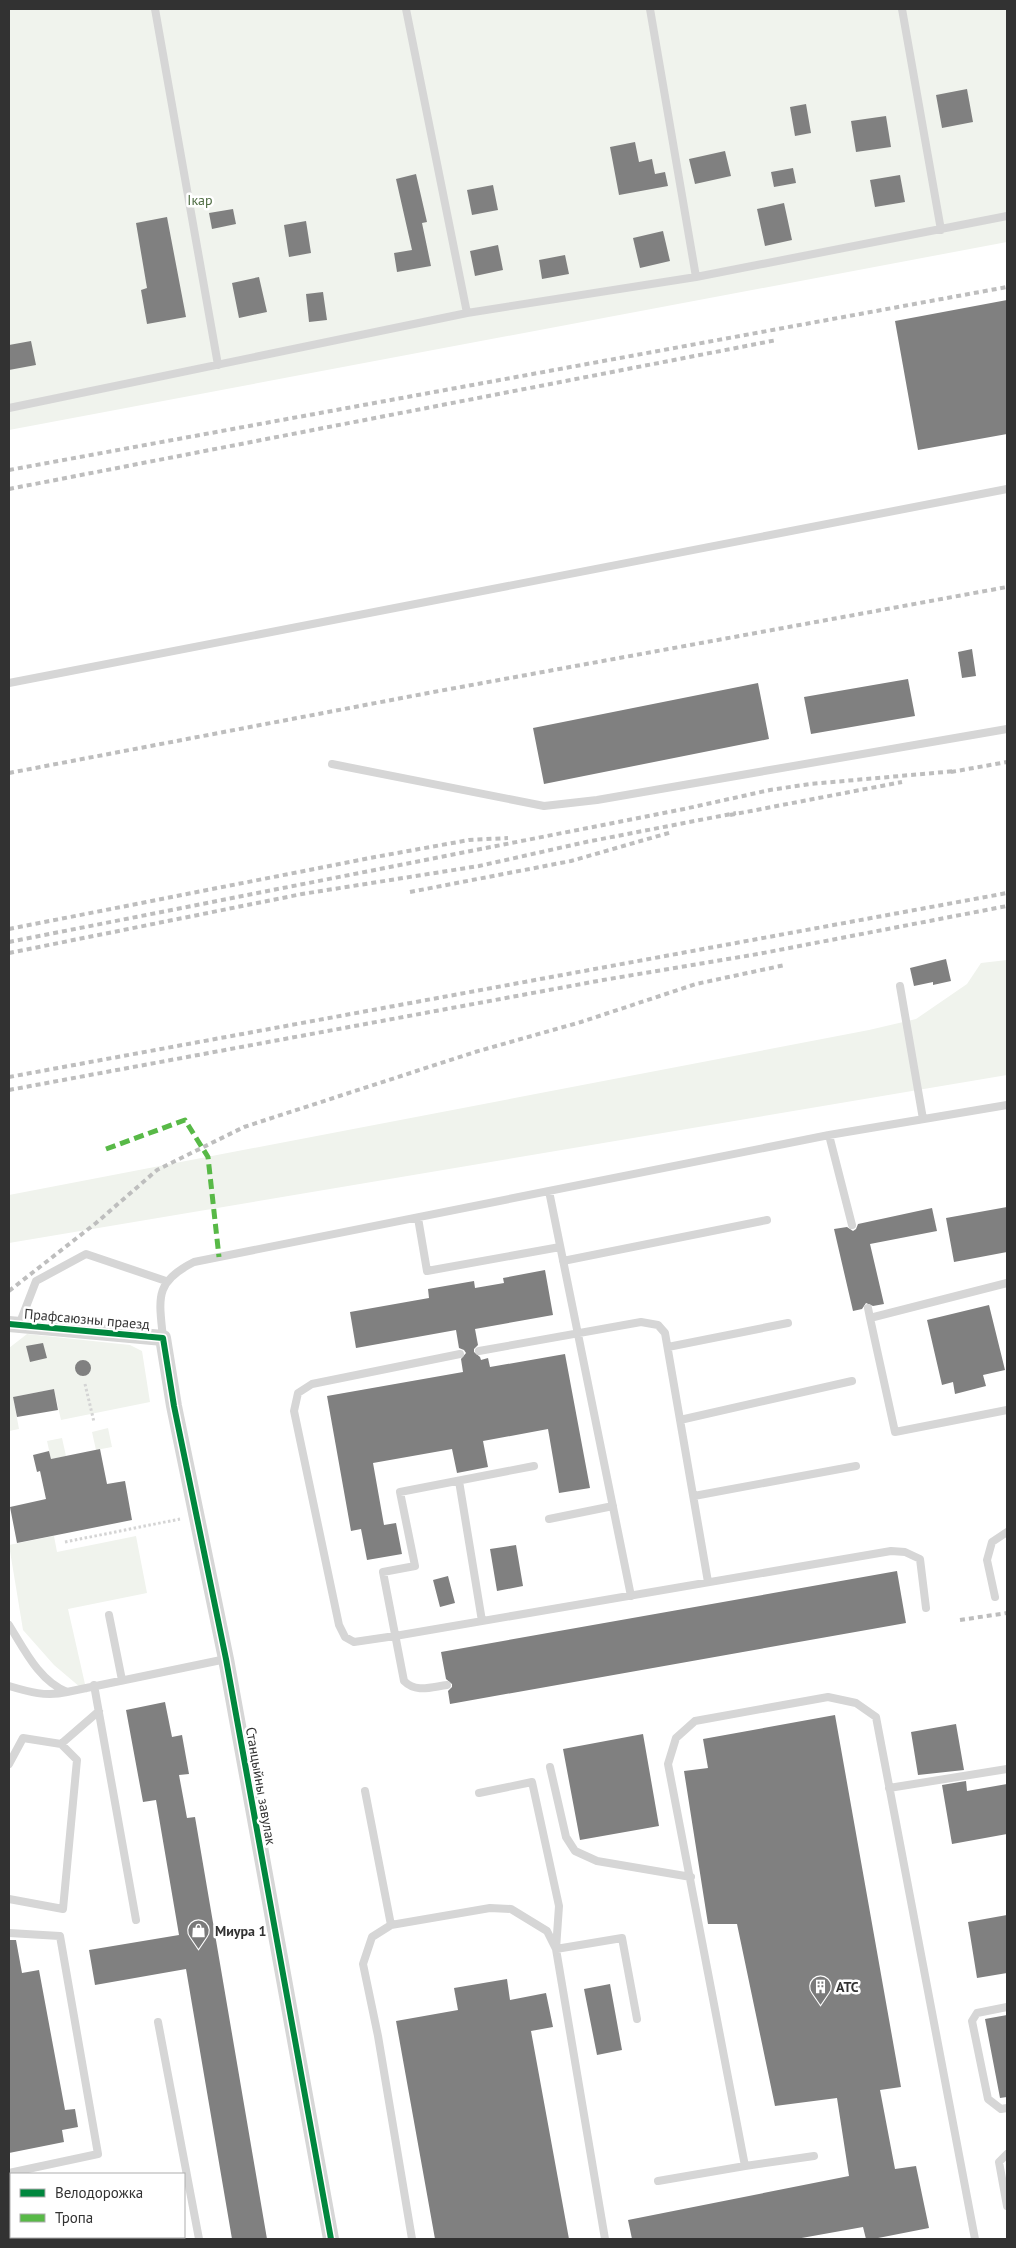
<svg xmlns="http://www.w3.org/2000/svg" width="1016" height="2248" font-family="'PT Sans',sans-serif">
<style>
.green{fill:#f0f3ed}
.building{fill:#808080}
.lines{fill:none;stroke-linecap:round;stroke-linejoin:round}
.path{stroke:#d4d4d4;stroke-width:3;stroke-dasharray:2.5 2.5;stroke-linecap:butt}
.service{stroke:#d6d6d6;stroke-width:8}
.minor{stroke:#d6d6d6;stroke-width:16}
.rail{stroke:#bebebe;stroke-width:4;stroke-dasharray:5 4;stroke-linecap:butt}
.quiet{stroke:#58b947;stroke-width:5;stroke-dasharray:10 5;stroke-linecap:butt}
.cycleway-casing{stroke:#fff;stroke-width:9}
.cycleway{stroke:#00873e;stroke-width:6}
.labels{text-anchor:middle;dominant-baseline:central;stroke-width:5;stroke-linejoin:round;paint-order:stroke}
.park-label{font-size:14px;fill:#4e6c41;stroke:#fff}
.street-label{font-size:14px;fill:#323232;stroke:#fff}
.poi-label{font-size:14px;font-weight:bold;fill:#323232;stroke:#fff;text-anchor:start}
</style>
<rect width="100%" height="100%" fill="#fff"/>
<!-- green -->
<path class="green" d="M 9,9 L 1007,9 L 1007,242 L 9,430 Z
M 1007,960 L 1007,1075 L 9,1243 L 9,1195 L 869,1030 L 916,1019 L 967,984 L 981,963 Z
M 27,1334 L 130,1345 L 142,1351 L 150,1402 L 61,1420 L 54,1389 L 13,1397 L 19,1429 L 9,1431 L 9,1348 Z
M 108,1428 L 112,1447 L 96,1450 L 92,1432 Z
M 62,1438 L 66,1456 L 51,1459 L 47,1441 Z
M 54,1536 L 57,1552 L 136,1536 L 147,1593 L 68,1609 L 87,1693 L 54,1665 L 23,1630 L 9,1545 Z"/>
<!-- building -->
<path class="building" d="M 967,89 L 973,122 L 942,128 L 936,95 Z
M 806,104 L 811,133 L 795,136 L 790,107 Z
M 886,116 L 891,147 L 856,152 L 851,121 Z
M 635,142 L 639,162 L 652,159 L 655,174 L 665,172 L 668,186 L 619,195 L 610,147 Z
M 725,151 L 731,176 L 695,184 L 689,159 Z
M 793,168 L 796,183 L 774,187 L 771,172 Z
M 416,174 L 427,222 L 422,223 L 431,266 L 397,272 L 394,253 L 412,250 L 396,179 Z
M 900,175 L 905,202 L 875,207 L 870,180 Z
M 493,185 L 498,210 L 472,215 L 467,190 Z
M 784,203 L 792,240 L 765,246 L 757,209 Z
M 233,209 L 236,224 L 212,229 L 209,213 Z
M 167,217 L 186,317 L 147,324 L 141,290 L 147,288 L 136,223 Z
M 306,221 L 311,253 L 289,257 L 284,225 Z
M 663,231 L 670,261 L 640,268 L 633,238 Z
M 498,245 L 503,270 L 475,276 L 470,251 Z
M 565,255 L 569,274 L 542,279 L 539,260 Z
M 259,277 L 267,312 L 239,318 L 232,283 Z
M 323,292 L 327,320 L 309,322 L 306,294 Z
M 1007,300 L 1007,434 L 918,450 L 895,321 Z
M 31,341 L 36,365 L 9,370 L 9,345 Z
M 972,649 L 976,676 L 962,678 L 958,652 Z
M 908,679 L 915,716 L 811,734 L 804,697 Z
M 758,683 L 769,739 L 544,784 L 533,728 Z
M 946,959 L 951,981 L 933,985 L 933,982 L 914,986 L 910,968 Z
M 1007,1207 L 1007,1252 L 954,1262 L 946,1218 Z
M 932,1208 L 937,1231 L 870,1244 L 884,1304 L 873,1306 L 866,1303 L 862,1309 L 853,1311 L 834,1229 L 847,1227 L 853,1231 L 856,1229 L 858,1224 Z
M 545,1270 L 553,1315 L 475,1329 L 478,1345 L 474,1349 L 474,1352 L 480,1357 L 481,1360 L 488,1358 L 490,1367 L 565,1354 L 590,1488 L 559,1493 L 548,1429 L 483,1441 L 488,1467 L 457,1473 L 452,1449 L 373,1463 L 384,1525 L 396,1523 L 402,1554 L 367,1560 L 361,1529 L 351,1531 L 327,1396 L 463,1372 L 461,1359 L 466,1353 L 464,1350 L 459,1348 L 456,1330 L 356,1348 L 350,1312 L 429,1298 L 428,1289 L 474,1281 L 475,1288 L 504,1283 L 503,1278 Z
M 989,1305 L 1005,1370 L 983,1375 L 986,1386 L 955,1394 L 953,1382 L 942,1385 L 927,1320 Z
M 43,1343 L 47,1358 L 30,1362 L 26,1346 Z
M75 1368a8 8 0 1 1 16 0a8 8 0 1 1-16 0Z
M 54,1389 L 58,1410 L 17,1417 L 13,1397 Z
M 100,1449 L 107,1484 L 125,1481 L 132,1520 L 17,1543 L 10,1507 L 46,1499 L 40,1471 L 37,1472 L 33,1455 L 49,1451 L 51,1459 Z
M 516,1545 L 523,1586 L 497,1591 L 490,1549 Z
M 897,1571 L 906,1623 L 450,1704 L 448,1691 L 452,1687 L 452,1684 L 446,1679 L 441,1652 Z
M 448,1576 L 455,1603 L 440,1607 L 433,1580 Z
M 165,1702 L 172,1737 L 182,1735 L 189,1774 L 179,1775 L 187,1818 L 195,1817 L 267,2239 L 232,2239 L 186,1969 L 95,1985 L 89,1950 L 179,1935 L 156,1800 L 143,1802 L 126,1710 Z
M 835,1715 L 901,2087 L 880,2090 L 895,2169 L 916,2166 L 929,2228 L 873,2239 L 866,2239 L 863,2227 L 796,2239 L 632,2239 L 628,2220 L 849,2176 L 837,2098 L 775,2106 L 737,1924 L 708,1924 L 684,1771 L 708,1768 L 703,1739 Z
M 956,1724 L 964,1770 L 918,1775 L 911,1732 Z
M 643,1734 L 659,1826 L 580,1840 L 563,1749 Z
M 966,1781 L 967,1791 L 1007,1784 L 1007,1834 L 952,1844 L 942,1785 Z
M 1007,1915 L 1007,1973 L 977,1978 L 968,1922 Z
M 9,1940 L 16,1940 L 22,1973 L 39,1970 L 65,2110 L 75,2109 L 78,2127 L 62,2130 L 64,2142 L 9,2153 Z
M 507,1979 L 510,2000 L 546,1993 L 553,2027 L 531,2031 L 569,2239 L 435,2239 L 396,2021 L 458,2010 L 454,1988 Z
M 610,1984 L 622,2050 L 597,2055 L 584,1989 Z
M 1007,2015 L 1007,2097 L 1000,2098 L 985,2019 Z"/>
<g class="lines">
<!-- path -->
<path class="path" d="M 85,1384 L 94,1422
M 65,1542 L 180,1519"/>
<!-- service -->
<path class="service" d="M 155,9 L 218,365
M 650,9 L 696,277
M 902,9 L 941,230
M 467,313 L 696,277 L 1007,216
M 9,408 L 467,313 L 406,9
M 9,683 L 1007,489
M 332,764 L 544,806 L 597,800 L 1007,729
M 900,986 L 923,1119
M 829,1135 L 852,1225
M 549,1191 L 631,1596
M 418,1218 L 427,1271 L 560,1247
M 563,1261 L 767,1220
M 1007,1283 L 870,1318 L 895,1432 L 1007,1410
M 868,1308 L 870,1318
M 19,1325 L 36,1281 L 86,1254 L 166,1281
M 163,1338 C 159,1298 154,1282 194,1262 L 829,1135 L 1007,1105
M 668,1347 L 788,1323
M 479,1351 L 641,1322 L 658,1325 L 665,1333 L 708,1582
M 460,1354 L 312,1384 L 298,1393 L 294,1411 L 339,1625 L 345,1637 L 354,1642 L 395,1636 L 891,1551 L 905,1552 L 920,1559 L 926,1608
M 680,1420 L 852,1381
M 459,1481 L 482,1621
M 694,1496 L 856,1466
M 549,1519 L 613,1506
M 995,1597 L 987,1560 L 992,1542 L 1007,1532
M 109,1615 L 122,1680
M 9,1625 C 24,1649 39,1681 67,1692 L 226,1659
M 94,1685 L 136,1920
M 447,1685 C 431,1687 416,1693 404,1681 L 383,1572 L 415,1566 L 400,1492 L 534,1466
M 9,1686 C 29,1692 46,1697 67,1692
M 61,1744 L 99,1711
M 9,1764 L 23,1738 L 61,1744 L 77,1760 L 63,1909 L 9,1899
M 550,1767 L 566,1837 L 575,1851 L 597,1861 L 691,1877
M 889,1788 L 1007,1769
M 365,1791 L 391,1925
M 479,1793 L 532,1782 L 559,1906 L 556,1949 L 622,1938 L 637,2019
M 9,1933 L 60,1936 L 98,2154 L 9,2173
M 1007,2007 L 977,2013 L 972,2021 L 988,2099 L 1001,2109 L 1007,2108
M 158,2022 L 199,2239
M 1007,2154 L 999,2162 L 1007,2206
M 745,2166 L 814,2156
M 658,2181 L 745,2166 L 668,1764 L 676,1738 L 695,1721 L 828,1697 L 856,1703 L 876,1717 L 975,2239
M 412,2239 L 378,2036 L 363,1964 L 372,1937 L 391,1925 L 490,1908 L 511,1909 L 547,1931 L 556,1949 L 605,2239"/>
<!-- minor -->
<path class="minor" d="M 9,1324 L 163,1338 L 174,1406 L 226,1659 L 331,2239"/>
<!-- rail -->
<path class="rail" d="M 9,470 L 1007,287
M 9,489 L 777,340
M 951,772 L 1007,762
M 9,773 L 428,693 L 1007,587
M 730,815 L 902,782
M 410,892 L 571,861 L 672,832
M 9,929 L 375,857 L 469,840 L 508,838
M 9,942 L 684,809 L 770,790 L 810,784 L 956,771
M 9,953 L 302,894 L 479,866 L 586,842 L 736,813
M 9,1077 L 1007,893
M 9,1090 L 603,980 L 758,954 L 1007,906
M 9,1291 L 96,1223 L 157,1170 L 244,1127 L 475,1052 L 581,1022 L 696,984 L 785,965
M 960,1620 L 1007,1613"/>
<!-- quiet -->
<path class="quiet" d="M 106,1149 L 185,1120 L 208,1157 L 219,1257"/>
<defs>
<path id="cycleway" d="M 9,1324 L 163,1338 L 174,1406 L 226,1659 L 331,2239"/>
</defs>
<!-- cycleway casing -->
<use href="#cycleway" class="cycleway-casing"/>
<!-- cycleway -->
<use href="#cycleway" class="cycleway"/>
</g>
<!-- icons -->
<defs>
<symbol id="shop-pin" viewBox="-11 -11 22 30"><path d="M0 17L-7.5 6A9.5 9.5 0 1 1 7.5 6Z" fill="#7a7a7a" stroke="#fff"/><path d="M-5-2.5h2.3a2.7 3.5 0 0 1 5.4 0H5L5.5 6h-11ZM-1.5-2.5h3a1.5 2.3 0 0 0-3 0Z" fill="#fff"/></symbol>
<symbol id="building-pin" viewBox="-11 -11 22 30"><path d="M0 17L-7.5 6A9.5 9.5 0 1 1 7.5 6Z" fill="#7a7a7a" stroke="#fff"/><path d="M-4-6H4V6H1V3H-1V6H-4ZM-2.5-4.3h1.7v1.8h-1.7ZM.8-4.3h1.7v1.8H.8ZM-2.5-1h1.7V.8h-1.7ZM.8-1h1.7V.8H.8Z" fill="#fff"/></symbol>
</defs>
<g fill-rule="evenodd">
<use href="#shop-pin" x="186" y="1918" width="25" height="34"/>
<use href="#building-pin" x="808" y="1974" width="25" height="34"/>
</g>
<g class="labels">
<!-- park labels -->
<g class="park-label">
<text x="200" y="200">Ікар</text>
</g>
<!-- street labels -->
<g class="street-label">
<text transform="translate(87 1319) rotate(5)">Прафсаюзны праезд</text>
<text transform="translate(261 1786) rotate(80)">Станцыйны завулак</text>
</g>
<!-- poi labels -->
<g class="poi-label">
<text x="215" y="1931">Миура 1</text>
<text x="836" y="1987">АТС</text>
</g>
</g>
<!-- border -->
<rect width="1016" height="2248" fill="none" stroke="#323232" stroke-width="20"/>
<!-- legend -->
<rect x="10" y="2173" width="175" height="65" fill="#ffffff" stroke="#adadad"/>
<rect x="20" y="2189" width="25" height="8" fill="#00873e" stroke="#adadad"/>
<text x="55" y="2198" font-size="15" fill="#323232">Велодорожка</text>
<rect x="20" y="2214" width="25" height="8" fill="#58b947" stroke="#adadad"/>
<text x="55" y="2223" font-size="15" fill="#323232">Тропа</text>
</svg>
